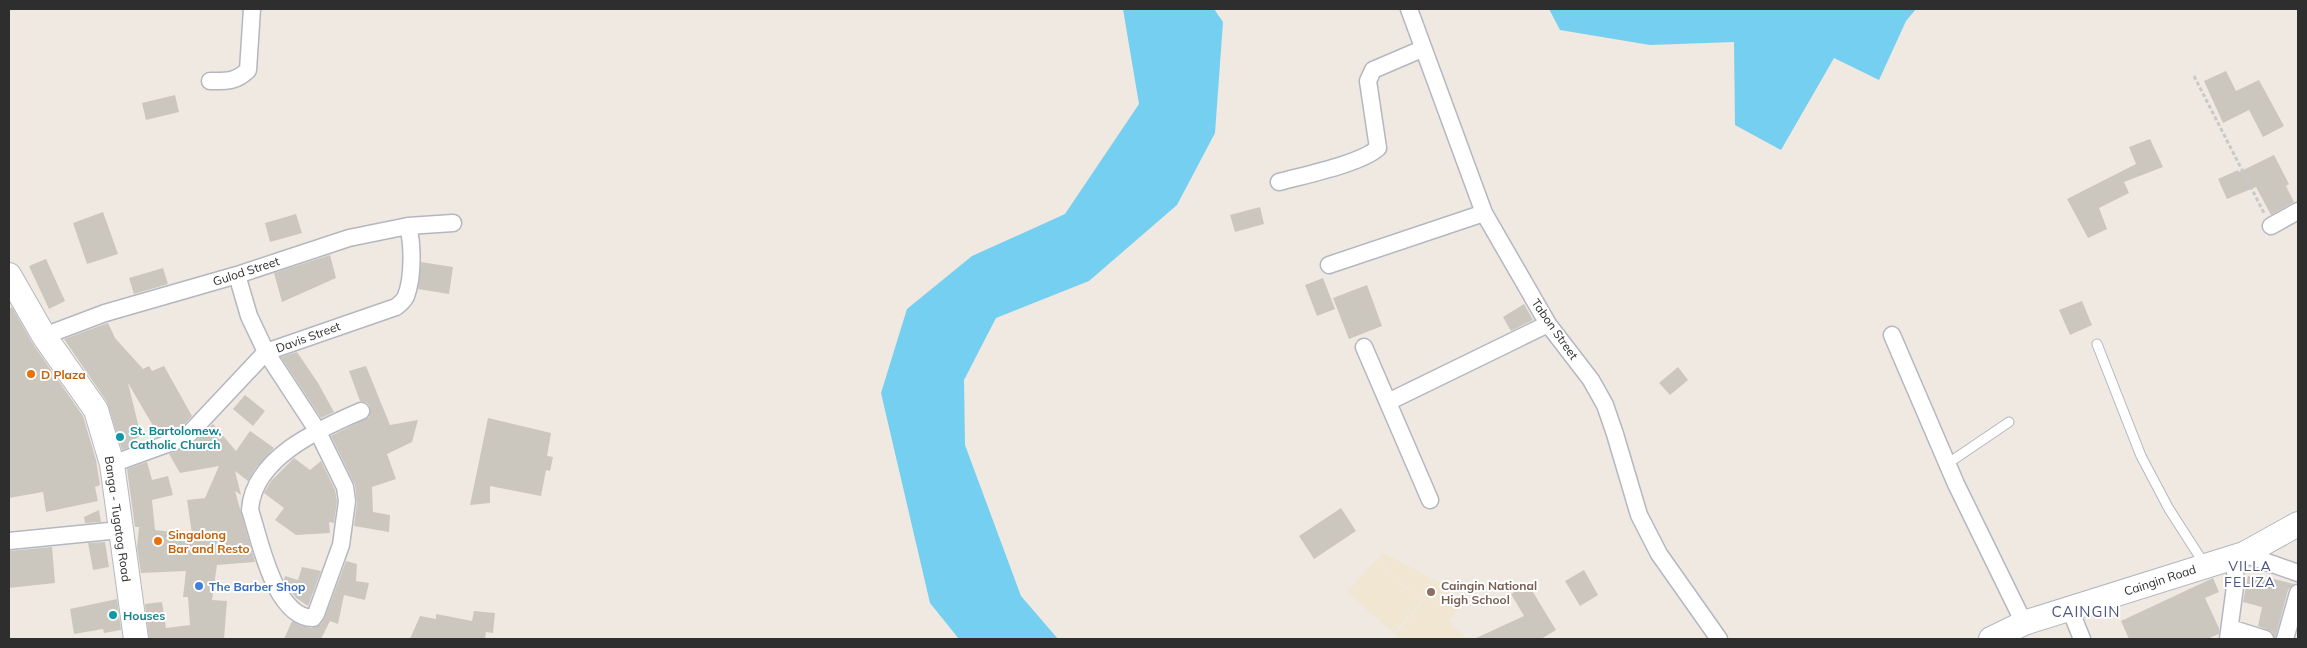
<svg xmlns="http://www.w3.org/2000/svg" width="2307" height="648" font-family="Mulish,sans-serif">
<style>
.education{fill:#f0e6d1}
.water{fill:#75cff0}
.building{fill:#cbc7bf}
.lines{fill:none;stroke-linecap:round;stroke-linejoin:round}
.lane-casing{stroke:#b4b7c1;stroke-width:11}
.street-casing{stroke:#b4b7c1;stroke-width:19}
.secondary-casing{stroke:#b4b7c1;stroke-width:26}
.path{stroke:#c9c9c9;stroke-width:3;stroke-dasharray:4 2.5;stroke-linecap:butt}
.lane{stroke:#fff;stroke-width:9}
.street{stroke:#fff;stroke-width:16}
.secondary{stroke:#fff;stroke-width:24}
.food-dot{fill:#e8710a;stroke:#fff;stroke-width:2}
.culture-dot{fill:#0f9aa8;stroke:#fff;stroke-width:2}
.shop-dot{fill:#3f7fe0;stroke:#fff;stroke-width:2}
.education-dot{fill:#8d6e63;stroke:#fff;stroke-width:2}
.labels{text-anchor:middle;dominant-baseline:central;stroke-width:4;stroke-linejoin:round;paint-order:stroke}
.street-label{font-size:12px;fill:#2e2e2e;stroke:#fff}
.food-label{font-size:12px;font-weight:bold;fill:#c56008;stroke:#fff;text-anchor:start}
.culture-label{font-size:12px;font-weight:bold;fill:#0d838f;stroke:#fff;text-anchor:start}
.education-label{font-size:12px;font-weight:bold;fill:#785e54;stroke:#fff;text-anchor:start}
.shop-label{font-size:12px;font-weight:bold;fill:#366cbe;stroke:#fff;text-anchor:start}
.neighbourhood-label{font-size:14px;letter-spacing:1px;fill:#4d5680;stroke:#fff}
.quarter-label{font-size:15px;letter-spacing:1px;fill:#4d5680;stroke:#fff}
</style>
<rect width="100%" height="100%" fill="#efe9e1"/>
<!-- education -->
<path class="education" d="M 1384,553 L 1438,582 L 1463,604 L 1448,621 L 1467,639 L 1400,639 L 1395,635 L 1423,602 L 1376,561 Z
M 1375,561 L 1421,602 L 1394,633 L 1347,592 Z"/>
<!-- water -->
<path class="water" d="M 1123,9 L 1214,9 L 1223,22 L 1215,133 L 1177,205 L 1089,281 L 996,318 L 964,380 L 965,445 L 1021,596 L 1058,639 L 959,639 L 930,603 L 881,393 L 907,309 L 972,256 L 1065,214 L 1139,104 Z
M 1549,9 L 1916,9 L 1906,21 L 1879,80 L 1834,58 L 1781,150 L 1735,125 L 1734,42 L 1650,45 L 1560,30 Z"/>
<!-- building -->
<path class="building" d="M 2226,71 L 2236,91 L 2259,80 L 2284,126 L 2263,137 L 2249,110 L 2223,123 L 2204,81 Z
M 175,95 L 179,112 L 146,120 L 142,103 Z
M 2150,139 L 2163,167 L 2124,182 L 2129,193 L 2099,208 L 2107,229 L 2088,238 L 2067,199 L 2136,164 L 2129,147 Z
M 2274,155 L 2289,184 L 2286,186 L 2294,202 L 2271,215 L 2256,187 L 2227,199 L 2218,179 L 2238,170 L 2239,172 Z
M 1260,207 L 1264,224 L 1235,232 L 1230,215 Z
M 103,212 L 118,254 L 87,264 L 73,223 Z
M 296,214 L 302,233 L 270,242 L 265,223 Z
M 330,255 L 336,278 L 282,302 L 274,273 Z
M 46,259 L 65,301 L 49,309 L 29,266 Z
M 421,262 L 453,267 L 449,294 L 418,289 Z
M 163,268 L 168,284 L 134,294 L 129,278 Z
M 1323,278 L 1335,309 L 1317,316 L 1305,285 Z
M 1367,285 L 1382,326 L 1349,339 L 1333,298 Z
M 2082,301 L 2092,325 L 2070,335 L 2059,310 Z
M 1524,304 L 1533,320 L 1511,331 L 1503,317 Z
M 12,307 L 33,344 L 83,416 L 96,460 L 100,485 L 95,487 L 98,501 L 46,512 L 43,492 L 9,498 L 9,309 Z
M 108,323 L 115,338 L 143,369 L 149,366 L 152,371 L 164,366 L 192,416 L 183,426 L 159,436 L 128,383 L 141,436 L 129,442 L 130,447 L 122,450 L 107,402 L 64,339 Z
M 297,352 L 318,383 L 334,412 L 321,418 L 281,357 Z
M 366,366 L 390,425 L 418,420 L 412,442 L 387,454 L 396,479 L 372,487 L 373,512 L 390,515 L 389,532 L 354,526 L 357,502 L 355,485 L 331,436 L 369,417 L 370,407 L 367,403 L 360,401 L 349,371 Z
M 1678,367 L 1688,380 L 1670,395 L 1659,383 Z
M 245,395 L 265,411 L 253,426 L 233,409 Z
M 488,418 L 551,433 L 547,456 L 553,457 L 550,471 L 546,470 L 541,496 L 490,486 L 490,503 L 470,505 Z
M 213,424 L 236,451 L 250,431 L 274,448 L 255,469 L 248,481 L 235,471 L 241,495 L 235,491 L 255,562 L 217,565 L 212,600 L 227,601 L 224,639 L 149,639 L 145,604 L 162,602 L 166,628 L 190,625 L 188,597 L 183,597 L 186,571 L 141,573 L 137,547 L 139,527 L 135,527 L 127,469 L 147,462 L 152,480 L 168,476 L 173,495 L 152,500 L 155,530 L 192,534 L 187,500 L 205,498 L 219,466 L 180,473 L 169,454 L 194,443 Z
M 294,458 L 310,470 L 321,461 L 335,490 L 337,501 L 334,523 L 329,522 L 330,533 L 296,535 L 275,520 L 284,508 L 264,493 L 271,481 Z
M 1341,508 L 1356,531 L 1314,559 L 1299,536 Z
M 99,510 L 101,522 L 85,523 L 84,517 Z
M 105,542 L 109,567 L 93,570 L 88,543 Z
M 52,547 L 55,583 L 9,588 L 9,551 Z
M 346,561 L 357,564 L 356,581 L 369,583 L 365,600 L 344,595 L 338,624 L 330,621 L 321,639 L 284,639 L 292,621 L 311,628 L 321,624 L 325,617 Z
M 302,567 L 321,571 L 308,606 L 296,598 L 284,580 L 285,576 L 298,580 Z
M 1584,570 L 1598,595 L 1580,606 L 1565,581 Z
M 2248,576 L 2269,581 L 2270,578 L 2294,584 L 2288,590 L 2275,639 L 2272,632 L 2258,626 L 2262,607 L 2243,602 Z
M 2213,578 L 2219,592 L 2205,598 L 2219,628 L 2219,634 L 2207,639 L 2129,639 L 2121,621 Z
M 1528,584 L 1556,630 L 1541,639 L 1474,639 L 1524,616 L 1511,594 Z
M 117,599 L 121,630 L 104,633 L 103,629 L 74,634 L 70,609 Z
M 474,611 L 495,613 L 493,633 L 486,632 L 485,639 L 410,639 L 420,616 L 436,619 L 436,614 L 472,621 Z"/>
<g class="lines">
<defs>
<path id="lane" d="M 2097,344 L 2141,456 L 2169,509 L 2205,565
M 1947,464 L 2009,422"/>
<path id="street" d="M 1409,9 L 1484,213 L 1548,324 L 1591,380 L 1605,405 L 1615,434 L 1639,515 L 1659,554 L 1719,639
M 210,81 C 226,81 236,82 248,70 L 252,9
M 1279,182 C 1304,175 1360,164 1378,148 L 1368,81 L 1373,70 L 1422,49
M 2271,226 L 2298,211
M 1329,265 L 1484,213
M 237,275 L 249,316 L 266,352 L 317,430 L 345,487 L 347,501 L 341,545 L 316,614 L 313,618 C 274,617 260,540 250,510 C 253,458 319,429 361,411
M 1892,335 L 1956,484 L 2024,623
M 44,336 L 105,313 L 237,275 L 349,238 L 408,226 L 453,223
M 1364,347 L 1430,500
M 1388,402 L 1548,324
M 112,464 L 178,440 L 189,434 L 266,352 L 396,307 C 400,304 404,301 406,296 C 413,278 413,245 408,226
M 9,541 L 120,530
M 2244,554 L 2298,573
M 2070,609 L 2082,639
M 2230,628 L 2265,639
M 2228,639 L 2236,579 L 2233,558
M 2285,639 L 2298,593"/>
<path id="secondary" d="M 9,275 L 44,336 L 96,410 L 112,464 L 136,639
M 1991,639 L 2024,623 L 2244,554 L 2298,524"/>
</defs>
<!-- lane casing -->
<use href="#lane" class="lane-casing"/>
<!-- street casing -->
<use href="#street" class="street-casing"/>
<!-- secondary casing -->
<use href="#secondary" class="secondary-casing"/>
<!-- path -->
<path class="path" d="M 2194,76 L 2264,213"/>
<!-- lane -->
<use href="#lane" class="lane"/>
<!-- street -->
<use href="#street" class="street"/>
<!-- secondary -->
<use href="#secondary" class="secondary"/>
</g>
<!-- markers -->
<g class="food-dot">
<circle cx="31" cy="374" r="5"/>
<circle cx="158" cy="541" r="5"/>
</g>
<g class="culture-dot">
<circle cx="120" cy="437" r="5"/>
<circle cx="113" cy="615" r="5"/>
</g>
<circle class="shop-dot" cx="199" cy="586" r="5"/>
<circle class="education-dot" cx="1431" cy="592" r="5"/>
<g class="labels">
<!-- street labels -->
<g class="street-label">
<text transform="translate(246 271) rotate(-18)">Gulod Street</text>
<text transform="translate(1555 329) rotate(55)">Tabon Street</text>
<text transform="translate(308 337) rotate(-20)">Davis Street</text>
<text transform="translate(118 519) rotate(82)">Banga - Tugatog Road</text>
<text transform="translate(2160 580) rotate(-18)">Caingin Road</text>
</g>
<!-- food labels -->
<g class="food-label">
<text x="41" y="374">D Plaza</text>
<text x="168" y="534">Singalong<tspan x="168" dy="14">Bar and Resto</tspan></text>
</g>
<!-- culture labels -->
<g class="culture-label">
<text x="130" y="430">St. Bartolomew,<tspan x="130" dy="14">Catholic Church</tspan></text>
<text x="123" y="615">Houses</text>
</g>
<!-- education labels -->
<g class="education-label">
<text x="1441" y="585">Caingin National<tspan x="1441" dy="14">High School</tspan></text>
</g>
<!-- shop labels -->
<g class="shop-label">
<text x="209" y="586">The Barber Shop</text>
</g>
<!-- neighbourhood labels -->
<g class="neighbourhood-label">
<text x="2250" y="566">VILLA<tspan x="2250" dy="16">FELIZA</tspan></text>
</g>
<!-- quarter labels -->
<g class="quarter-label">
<text x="2086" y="611">CAINGIN</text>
</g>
</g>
<!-- border -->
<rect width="2307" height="648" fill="none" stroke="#2e2e2e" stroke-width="20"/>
</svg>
